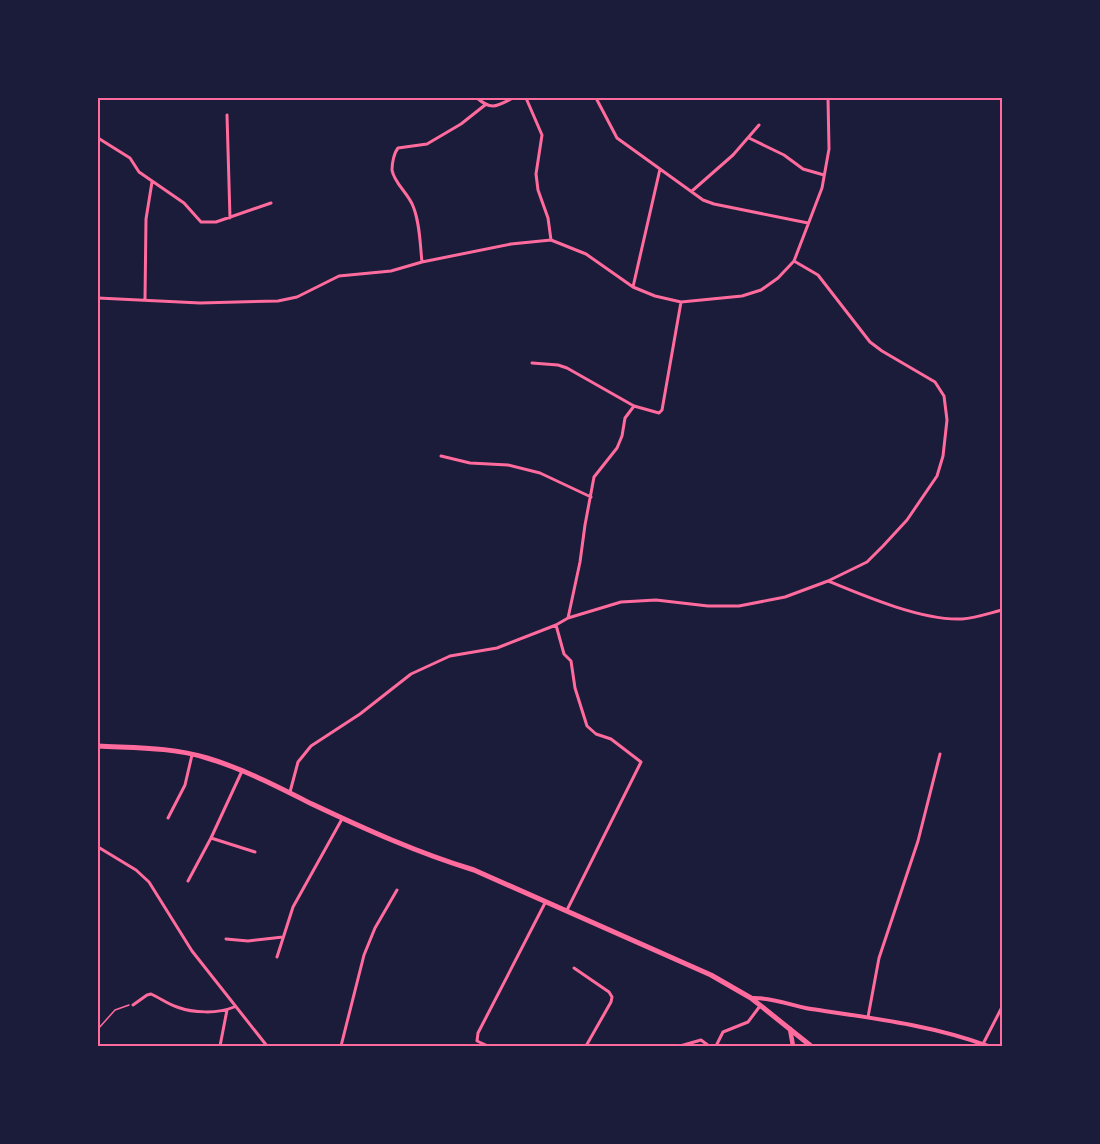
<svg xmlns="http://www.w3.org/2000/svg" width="1100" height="1144" font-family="'Fira Sans',sans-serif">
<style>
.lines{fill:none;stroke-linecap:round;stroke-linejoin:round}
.path{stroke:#ff6b9d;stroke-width:1.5}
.minor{stroke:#ff6b9d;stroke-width:3}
.tertiary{stroke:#ff6b9d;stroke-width:4}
.secondary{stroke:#ff6b9d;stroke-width:4.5}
.trunk{stroke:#ff6b9d;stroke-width:5}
.neatline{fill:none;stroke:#ff6b9d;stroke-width:2}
</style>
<rect width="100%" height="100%" fill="#1b1b3a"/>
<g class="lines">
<!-- path -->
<path class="path" d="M 98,1029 L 115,1010 L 129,1005"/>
<!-- minor -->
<path class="minor" d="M 477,98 C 492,111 497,106 513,98
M 526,98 L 542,135 L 536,174 L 538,190 L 548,218 L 551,240
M 596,98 L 617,138 L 703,200 L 714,204 L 808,223
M 227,115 L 230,218
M 98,138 L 130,158 L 139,172 L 184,203 L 201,222 L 216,222 L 271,203
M 749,138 L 784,155 L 803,169 L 824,175
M 692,191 L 733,155 L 759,125
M 422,262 C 420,244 420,223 413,206 C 408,193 394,183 392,170 C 392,163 394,153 398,148 L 427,144 L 461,124 L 485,105
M 633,287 L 660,169
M 98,298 L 200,303 L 278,301 L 297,297 L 339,276 L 391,271 L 422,262 L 511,244 L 551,240 L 586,254 L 633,287 L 655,296 L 681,302 L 742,296 L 761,290 L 778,278 L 794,261 L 822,188 L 829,149 L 828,98
M 145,299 L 146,219 L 152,182
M 532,363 L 558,365 L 567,368 L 634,406
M 441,456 L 470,463 L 508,465 L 540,473 L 591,497
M 828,581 C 864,596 923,621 962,619 C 975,618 990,613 1002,610
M 568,618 L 580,562 L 585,525 L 594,477 L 617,448 L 622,436 L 625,418 L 634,406 L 659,413 L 662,410 L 681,302
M 556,625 L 564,654 L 571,661 L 575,688 L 587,726 L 596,734 L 611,739 L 641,762 L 567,910
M 242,771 L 211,838 L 255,852
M 290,792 L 298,762 L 311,746 L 360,714 L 411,674 L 450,656 L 497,648 L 556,625 L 568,618 L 621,602 L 656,600 L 708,606 L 739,606 L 785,597 L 828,581 L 867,562 L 883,546 L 907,520 L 937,476 L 943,456 L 947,420 L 944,396 L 935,382 L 882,351 L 870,342 L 818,275 L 794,261
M 168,818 L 185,785 L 192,755
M 98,847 L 136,870 L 149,882 L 192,951 L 267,1046
M 188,881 L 211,838
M 226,939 L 248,941 L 283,937
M 277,957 L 293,907 L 342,819
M 574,968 L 609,992 L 612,997 L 611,1002 L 586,1046
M 133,1005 L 147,995 L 151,994 C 160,998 168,1004 177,1007 C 193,1013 218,1014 234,1007
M 868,1017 L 879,958 L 918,841 L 940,754
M 983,1044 L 1002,1007
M 220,1046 L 227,1010
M 341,1046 L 364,955 L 375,928 L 397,890
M 488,1046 L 477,1041 L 478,1033 L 545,903
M 654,1046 L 680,1046 L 701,1040 L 709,1046
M 716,1046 L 723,1032 L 748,1022 L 760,1006"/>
<!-- tertiary -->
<path class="tertiary" d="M 752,998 C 773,997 791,1006 811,1009 C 871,1018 931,1025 988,1046"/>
<!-- secondary -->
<path class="secondary" d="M 790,1029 L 793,1046"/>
<!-- trunk -->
<path class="trunk" d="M 98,746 C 134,748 172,747 207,758 C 244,769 278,787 312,804 C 365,829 418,853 474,870 L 711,975 L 751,998 L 811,1046"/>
</g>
<!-- border -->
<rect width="1100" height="1144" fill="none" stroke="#1b1b3a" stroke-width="198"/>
<rect x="99" y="99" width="902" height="946" class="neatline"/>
</svg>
